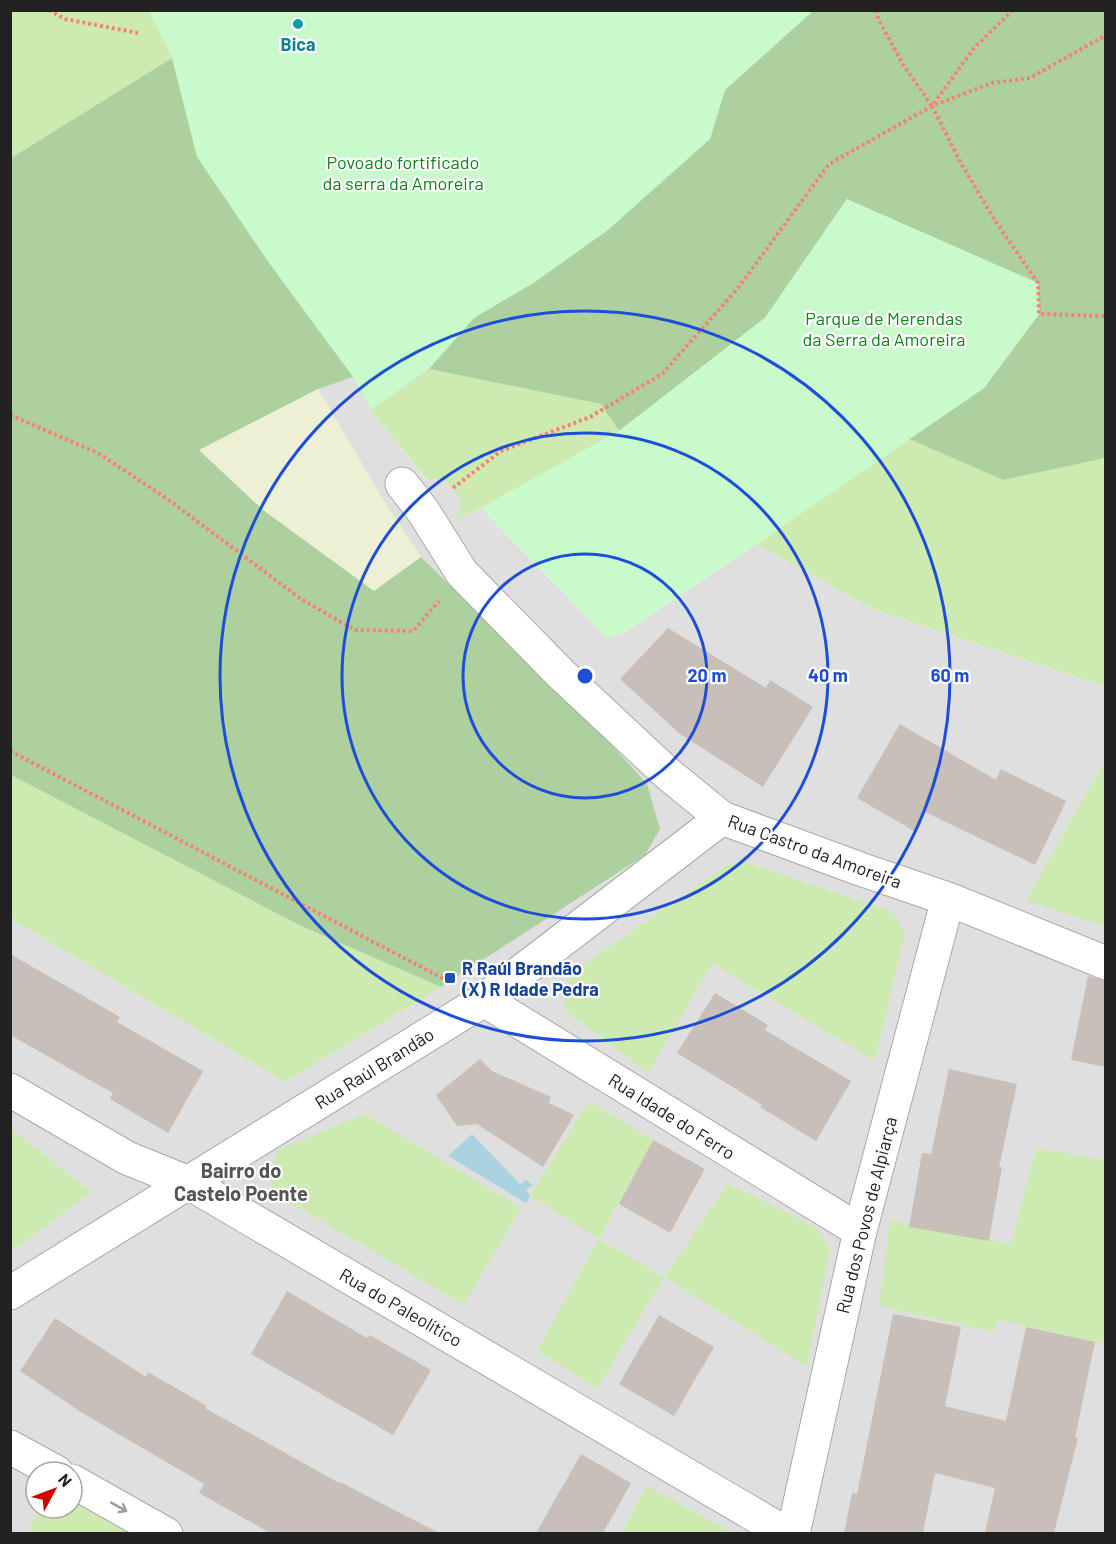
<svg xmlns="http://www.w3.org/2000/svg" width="1116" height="1544" font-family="Barlow,sans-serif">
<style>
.residential{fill:#e0dfdf;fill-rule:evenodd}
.farmland{fill:#eef0d5}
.grass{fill:#cdebb0}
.forest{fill:#add19e}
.park{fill:#c8facc}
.water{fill:#aad3df}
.building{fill:#c7bfb8}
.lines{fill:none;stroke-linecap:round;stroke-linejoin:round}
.minor-casing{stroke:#a9a9a9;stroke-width:35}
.path{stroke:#fa8072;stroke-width:4;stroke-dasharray:3 3;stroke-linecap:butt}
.minor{stroke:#fff;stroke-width:33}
.oneway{stroke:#9c9c9c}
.ring{fill:none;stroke:#1d4ed8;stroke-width:3}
.culture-dot{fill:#0f9aa8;stroke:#fff;stroke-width:2}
.transit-dot{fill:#1a4fb4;stroke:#fff;stroke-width:2}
.labels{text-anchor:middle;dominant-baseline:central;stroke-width:4.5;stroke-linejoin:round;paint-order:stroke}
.culture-label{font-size:18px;font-weight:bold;fill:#0d838f;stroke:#fff}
.park-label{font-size:18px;fill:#0c8416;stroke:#fff}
.street-label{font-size:18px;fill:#222;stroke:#fff}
.transit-label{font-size:18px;font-weight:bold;fill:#164399;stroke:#fff;text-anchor:start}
.neighbourhood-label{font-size:20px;font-weight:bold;fill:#555;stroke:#fff}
.centre{fill:#1d4ed8;stroke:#fff;stroke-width:3}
.ring-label{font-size:18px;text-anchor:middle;font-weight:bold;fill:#1d4ed8;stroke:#fff;stroke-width:4.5;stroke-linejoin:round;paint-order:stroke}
</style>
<rect width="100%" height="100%" fill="#f2efe9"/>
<!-- residential -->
<path class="residential" d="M 353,377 L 371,410 L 426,480 L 444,479 L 462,499 L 457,519 L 481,508 L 607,638 L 624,633 L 757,544 L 875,610 L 1105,686 L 1105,1533 L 11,1534 L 11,919 L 285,1082 L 441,987 L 645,855 L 596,728 L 421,557 L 382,498 L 318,389 ZM 36,1472 L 72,1472 L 72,1508 L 36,1508 Z"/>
<!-- farmland -->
<path class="farmland" d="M 318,389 L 382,498 L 421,557 L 375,591 L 263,510 L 199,450 Z"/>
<!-- grass -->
<path class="grass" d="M 211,10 L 172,58 L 11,158 L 11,11 Z
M 429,369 L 602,404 L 619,431 L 481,508 L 456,520 L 461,499 L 444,479 L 427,480 L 371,410 Z
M 909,439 L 1003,480 L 1103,458 L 1106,475 L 1105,686 L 875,610 L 757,544 Z
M 1105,761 L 1105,927 L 1026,900 Z
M 11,775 L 299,925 L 441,987 L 285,1082 L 11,919 Z
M 742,861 L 891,911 L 905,933 L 875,1061 L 712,963 L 648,1073 L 566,1011 L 563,991 L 573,972 L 726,866 Z
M 589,1101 L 653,1140 L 599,1239 L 664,1277 L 728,1184 L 817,1228 L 830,1249 L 807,1367 L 664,1277 L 597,1389 L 537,1350 L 599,1239 L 530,1196 Z
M 365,1114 L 521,1208 L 464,1305 L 274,1193 L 269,1176 L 277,1150 Z
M 11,1128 L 91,1192 L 11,1252 Z
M 1036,1148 L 1105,1160 L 1105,1344 L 998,1320 L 994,1332 L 879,1306 L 890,1220 L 1011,1244 Z
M 647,1486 L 733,1533 L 621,1533 Z
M 72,1495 L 136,1534 L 27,1534 L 40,1508 L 72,1508 Z"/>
<!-- forest -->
<path class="forest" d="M 636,11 L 1105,11 L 1105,458 L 1003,480 L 909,439 L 984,388 L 1039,314 L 847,199 L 765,318 L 619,431 L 601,404 L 429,369 L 371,410 L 353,377 L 318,389 L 199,450 L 263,510 L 374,591 L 421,557 L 596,728 L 647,784 L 660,829 L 645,855 L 441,987 L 299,925 L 11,775 L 11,158 L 172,58 Z"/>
<!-- park -->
<path class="park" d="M 149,11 L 813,11 L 725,90 L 710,139 L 608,230 L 535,282 L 474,318 L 429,369 L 371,410 L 353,377 L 267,260 L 197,157 L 172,58 Z
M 847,199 L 1038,283 L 1039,314 L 984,388 L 757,544 L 624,633 L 607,638 L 481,508 L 619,431 L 765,318 Z"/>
<!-- water -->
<path class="water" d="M 472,1134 L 520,1184 L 526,1180 L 533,1185 L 526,1190 L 530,1196 L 526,1203 L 448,1156 Z"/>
<!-- building -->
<path class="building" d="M 668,628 L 766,688 L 770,680 L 813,707 L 763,787 L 680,734 L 620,679 Z
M 900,724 L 996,780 L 1001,769 L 1066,801 L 1035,865 L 925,812 L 914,831 L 857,798 Z
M 10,954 L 120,1017 L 117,1022 L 203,1071 L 168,1133 L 110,1099 L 113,1093 L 10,1035 Z
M 1088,976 L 1106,981 L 1106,1067 L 1071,1060 Z
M 715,993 L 768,1025 L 765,1030 L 851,1081 L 816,1141 L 760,1107 L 762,1105 L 677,1053 Z
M 480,1059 L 492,1071 L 551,1097 L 549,1103 L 574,1115 L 543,1167 L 477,1124 L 457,1126 L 436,1095 Z
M 949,1069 L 1017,1084 L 999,1167 L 1002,1167 L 989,1241 L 909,1227 L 922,1153 L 931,1154 Z
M 653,1140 L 705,1169 L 670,1233 L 619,1204 Z
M 287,1291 L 367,1338 L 370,1335 L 431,1370 L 393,1435 L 251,1354 Z
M 893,1314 L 961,1327 L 945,1406 L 1006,1421 L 1026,1327 L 1095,1342 L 1075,1438 L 1078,1438 L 1054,1533 L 985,1533 L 995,1488 L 935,1473 L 923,1533 L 844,1533 L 852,1493 L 857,1494 Z
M 659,1315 L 714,1347 L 674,1416 L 619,1384 Z
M 55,1318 L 146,1377 L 148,1372 L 207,1406 L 205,1408 L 339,1483 L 340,1482 L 439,1533 L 270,1533 L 199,1493 L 204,1484 L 84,1414 L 20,1371 Z
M 581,1454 L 631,1483 L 603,1533 L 536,1533 Z"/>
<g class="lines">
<defs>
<path id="minor" d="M 402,484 L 423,511 L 462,573 L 561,674 L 668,774 L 722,818 L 860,869 L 948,899 L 1106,963
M 484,1000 L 860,1231
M 10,1090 L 127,1158 L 189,1183 L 787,1534
M 10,1293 L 484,1000 L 722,818
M 10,1447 L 56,1472
M 72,1481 L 166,1534
M 793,1534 L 860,1231 L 948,899"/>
</defs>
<!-- minor casing -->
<use href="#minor" class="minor-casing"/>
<!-- path -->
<path class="path" d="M 49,10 L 65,19 L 138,33
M 877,10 L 878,19 L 904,66 L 932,106
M 1013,10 L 974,48 L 932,106 L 962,165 L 994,219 L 1038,283 L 1039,314 L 1106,316
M 10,415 L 98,453 L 166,498 L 301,599 L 355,630 L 413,631 L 439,601
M 453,488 L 501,451 L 590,417 L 662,374 L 738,288 L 829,164 L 932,106 L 992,83 L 1030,78 L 1106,35
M 10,751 L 446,980"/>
<!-- minor -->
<use href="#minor" class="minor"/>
</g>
<!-- one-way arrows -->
<defs><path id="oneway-shaft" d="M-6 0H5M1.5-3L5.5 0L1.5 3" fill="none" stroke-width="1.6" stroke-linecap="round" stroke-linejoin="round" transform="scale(1.5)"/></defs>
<use class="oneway" href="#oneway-shaft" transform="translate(119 1507) rotate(29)"/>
<!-- distance rings -->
<g class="ring">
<circle cx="585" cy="676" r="122"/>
<circle cx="585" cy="676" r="243"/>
<circle cx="585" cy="676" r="365"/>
</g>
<!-- markers -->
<circle class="culture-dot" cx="298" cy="24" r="6"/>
<rect class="transit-dot" x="444" y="972" width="12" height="12" rx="3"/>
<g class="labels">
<!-- culture labels -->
<g class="culture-label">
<text x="298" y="44">Bica</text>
</g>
<!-- park labels -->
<g class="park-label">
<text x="403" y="162">Povoado fortificado<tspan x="403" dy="21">da serra da Amoreira</tspan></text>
<text x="884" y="318">Parque de Merendas<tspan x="884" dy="21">da Serra da Amoreira</tspan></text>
</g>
<!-- street labels -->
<g class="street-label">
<text transform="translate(815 851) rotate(20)">Rua Castro da Amoreira</text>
<text transform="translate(374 1068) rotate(-32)">Rua Raúl Brandão</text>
<text transform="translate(672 1116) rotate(32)">Rua Idade do Ferro</text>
<text transform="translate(866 1215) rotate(-76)">Rua dos Povos de Alpiarça</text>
<text transform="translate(401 1307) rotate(30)">Rua do Paleolítico</text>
</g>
<!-- transit labels -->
<g class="transit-label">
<text x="462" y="968">R Raúl Brandão<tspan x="462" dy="21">(X) R Idade Pedra</tspan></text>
</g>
<!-- neighbourhood labels -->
<g class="neighbourhood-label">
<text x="241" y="1170">Bairro do<tspan x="241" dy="23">Castelo Poente</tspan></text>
</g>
</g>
<circle cx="585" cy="676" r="9" class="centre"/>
<g class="ring-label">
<text x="707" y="682">20 m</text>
<text x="828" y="682">40 m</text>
<text x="950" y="682">60 m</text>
</g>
<!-- border -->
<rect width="1116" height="1544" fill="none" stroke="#222222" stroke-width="24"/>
<!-- north arrow -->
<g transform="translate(54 1490) rotate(49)"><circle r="28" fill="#ffffff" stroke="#a7a7a7" stroke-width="1.5"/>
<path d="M0-4.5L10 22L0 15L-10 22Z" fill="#d40000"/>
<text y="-9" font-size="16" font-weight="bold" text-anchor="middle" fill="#222222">N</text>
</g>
</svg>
